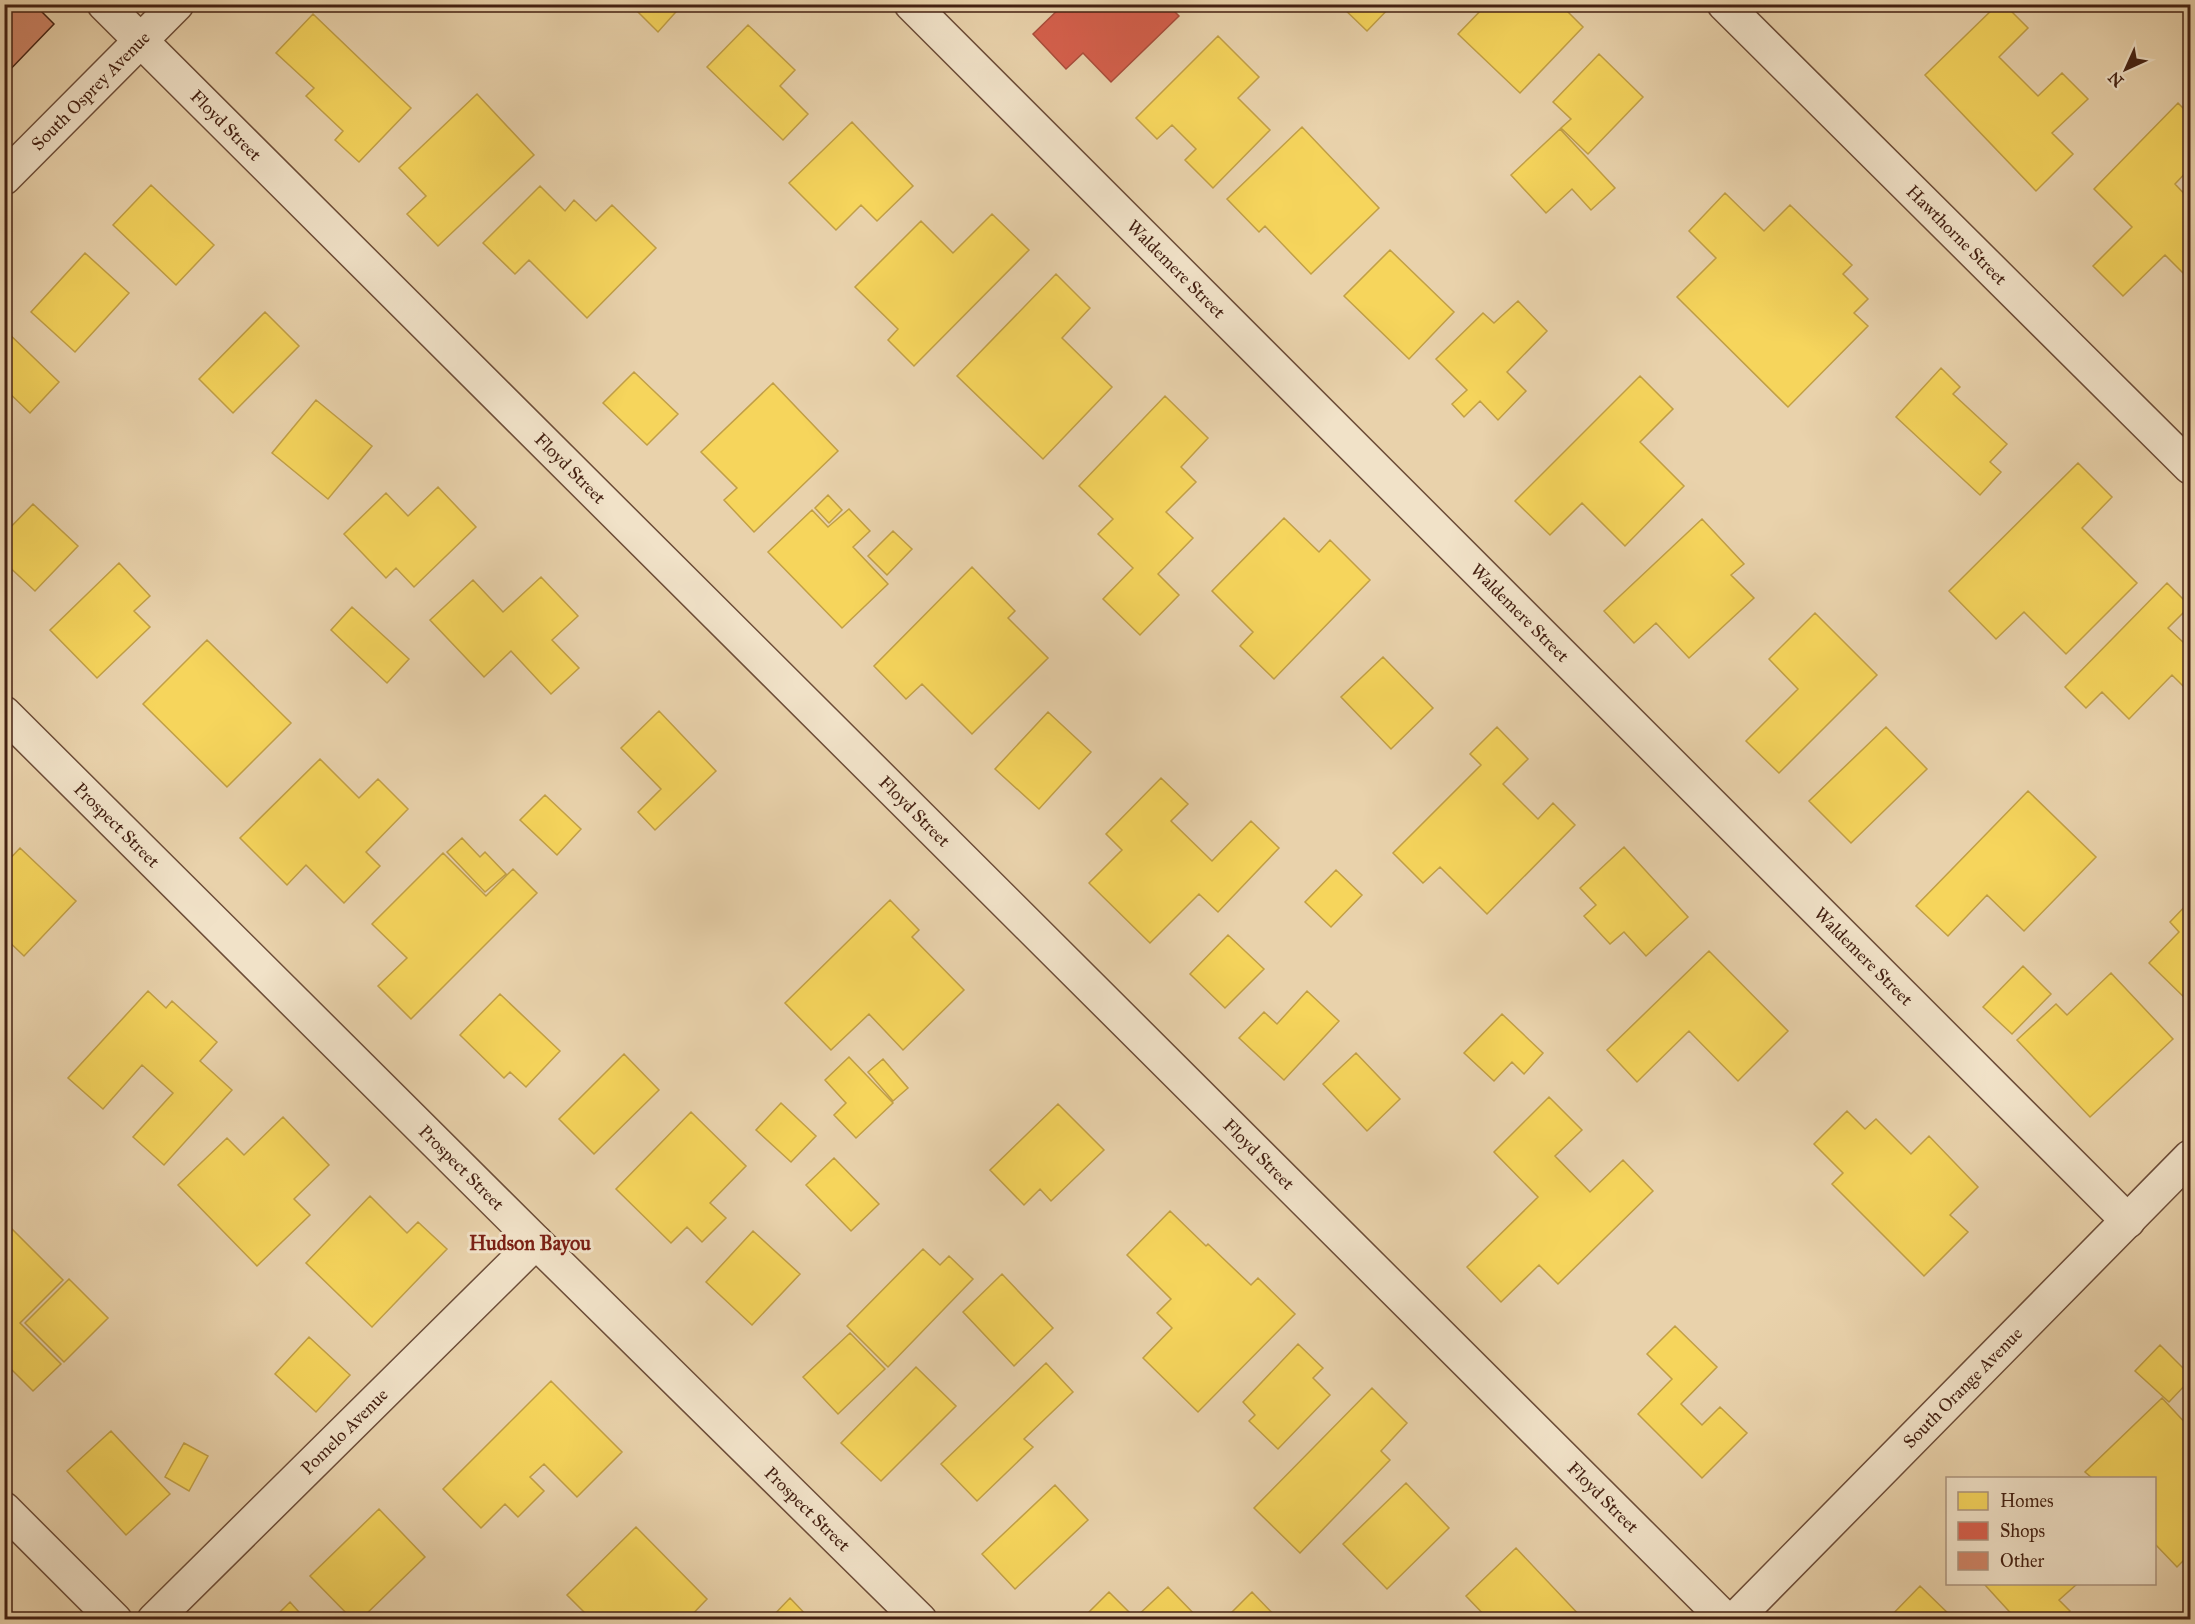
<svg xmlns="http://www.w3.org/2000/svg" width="2195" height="1624" font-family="'IM FELL Great Primer',serif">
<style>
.homes{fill:#f6d55c;stroke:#c19f46;stroke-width:1.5}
.shops{fill:#d6604d;stroke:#aa4d3b;stroke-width:1.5}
.building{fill:#ce8466;stroke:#442112;stroke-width:1.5}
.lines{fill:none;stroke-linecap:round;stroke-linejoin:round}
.minor-casing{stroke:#6d4d38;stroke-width:36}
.minor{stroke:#f1e2c8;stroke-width:33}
.labels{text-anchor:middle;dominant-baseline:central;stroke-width:6;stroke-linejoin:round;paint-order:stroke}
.street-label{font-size:18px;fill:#442112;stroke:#f1e2c8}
.neighbourhood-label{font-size:20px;font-weight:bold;fill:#7a1f14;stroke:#f1e2c8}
</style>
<rect width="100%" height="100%" fill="#e9d2ab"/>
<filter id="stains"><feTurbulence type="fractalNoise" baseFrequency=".00333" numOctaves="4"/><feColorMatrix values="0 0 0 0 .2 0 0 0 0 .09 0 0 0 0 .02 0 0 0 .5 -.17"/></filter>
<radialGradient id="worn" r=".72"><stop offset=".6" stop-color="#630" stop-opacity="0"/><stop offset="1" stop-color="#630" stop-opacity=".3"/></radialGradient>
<!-- homes -->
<path class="homes" d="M 630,4 L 683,4 L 658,32 Z
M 1339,4 L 1393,4 L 1367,31 Z
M 1487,4 L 1560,4 L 1583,27 L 1520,93 L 1458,34 Z
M 1998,4 L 2004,4 L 2028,28 L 1999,57 L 2038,96 L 2062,73 L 2088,99 L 2052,133 L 2073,154 L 2036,191 L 1925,75 Z
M 313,14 L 411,108 L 359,162 L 335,140 L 343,131 L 306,96 L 314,88 L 276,53 Z
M 748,25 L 795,70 L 780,86 L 808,114 L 783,140 L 707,67 Z
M 1218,36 L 1259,77 L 1238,98 L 1270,130 L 1213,188 L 1185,160 L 1196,149 L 1172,125 L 1157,139 L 1136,118 Z
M 1599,54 L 1643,97 L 1588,154 L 1561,128 L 1571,119 L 1553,102 Z
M 477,94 L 534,155 L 438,246 L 407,214 L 426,196 L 399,168 Z
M 2178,103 L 2190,115 L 2190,168 L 2175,184 L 2190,200 L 2190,280 L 2165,255 L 2123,296 L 2093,266 L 2132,227 L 2094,189 Z
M 852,122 L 913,186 L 877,221 L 861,205 L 836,230 L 789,183 Z
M 1302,127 L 1379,208 L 1311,274 L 1265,226 L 1259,232 L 1227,199 Z
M 1560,129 L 1615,188 L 1591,210 L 1572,189 L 1546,213 L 1511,175 Z
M 151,185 L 214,245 L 176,285 L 113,225 Z
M 540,186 L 565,211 L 574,200 L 596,221 L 612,205 L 656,248 L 587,318 L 529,260 L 515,274 L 483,243 Z
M 1725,193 L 1764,231 L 1790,205 L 1852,265 L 1843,274 L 1868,299 L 1854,313 L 1868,326 L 1788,407 L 1677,297 L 1716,258 L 1689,231 Z
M 992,214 L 1029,250 L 914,366 L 888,340 L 898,329 L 855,287 L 921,221 L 953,253 Z
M 1390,250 L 1454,312 L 1409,359 L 1344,296 Z
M 85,253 L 129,293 L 75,352 L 31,312 Z
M 1056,274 L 1090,308 L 1062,338 L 1112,387 L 1043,459 L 957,376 Z
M 1518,301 L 1547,331 L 1507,372 L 1526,391 L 1498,420 L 1480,401 L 1464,417 L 1452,404 L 1467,390 L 1436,359 L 1483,313 L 1494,323 Z
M 265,312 L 299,346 L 233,413 L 199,379 Z
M 4,329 L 59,382 L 30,413 L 4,388 Z
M 1941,368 L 1960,387 L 1953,394 L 2007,444 L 1990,462 L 2001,472 L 1980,495 L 1896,417 Z
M 634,372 L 678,414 L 647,445 L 603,403 Z
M 1640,376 L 1673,409 L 1640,442 L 1684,486 L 1625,546 L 1582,503 L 1550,535 L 1515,501 Z
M 773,383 L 838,451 L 754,532 L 724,500 L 737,488 L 701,452 Z
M 1165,396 L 1208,438 L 1181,467 L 1196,482 L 1166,512 L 1193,538 L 1158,574 L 1179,595 L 1140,635 L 1103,599 L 1133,568 L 1098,534 L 1113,519 L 1079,486 Z
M 316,400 L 372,446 L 328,499 L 272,453 Z
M 2078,463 L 2112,497 L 2082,528 L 2137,583 L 2066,654 L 2024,612 L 1996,639 L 1949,591 Z
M 438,487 L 476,527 L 414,587 L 396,568 L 386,578 L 344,534 L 386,493 L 408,516 Z
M 828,495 L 842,510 L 829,523 L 815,508 Z
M 33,504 L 78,546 L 35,591 L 4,562 L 4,534 Z
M 849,509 L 870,531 L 853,547 L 888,584 L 842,628 L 768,552 L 812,510 L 828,527 Z
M 1284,518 L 1319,552 L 1330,540 L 1370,580 L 1274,679 L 1240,646 L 1253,632 L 1212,591 Z
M 1702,519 L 1744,564 L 1731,575 L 1754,598 L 1689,658 L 1656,623 L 1634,643 L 1604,611 Z
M 893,531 L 912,549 L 887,575 L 868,556 Z
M 119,563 L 150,596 L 134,611 L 150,627 L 97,678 L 50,630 Z
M 972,567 L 1015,611 L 1008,618 L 1048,658 L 972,734 L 922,684 L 906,699 L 874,666 Z
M 541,577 L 578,616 L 552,640 L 579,668 L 551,694 L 511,651 L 484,677 L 430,620 L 473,580 L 503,612 Z
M 2167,583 L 2190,606 L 2168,628 L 2185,644 L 2190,638 L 2190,693 L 2172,675 L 2129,719 L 2102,692 L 2086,708 L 2065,687 Z
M 352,607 L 409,659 L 387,683 L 331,630 Z
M 1815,613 L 1877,675 L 1779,773 L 1746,741 L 1798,689 L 1769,659 Z
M 207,640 L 291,723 L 227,787 L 143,704 Z
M 1383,657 L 1433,708 L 1391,749 L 1341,697 Z
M 659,711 L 716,771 L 655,830 L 638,812 L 661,789 L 621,748 Z
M 1048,712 L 1091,752 L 1039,809 L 995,769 Z
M 1497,727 L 1528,759 L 1503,784 L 1538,819 L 1553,803 L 1575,825 L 1487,914 L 1440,867 L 1423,883 L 1393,853 L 1481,765 L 1470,754 Z
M 1886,727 L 1927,769 L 1851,843 L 1809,801 Z
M 320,759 L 359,798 L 378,779 L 408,809 L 366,852 L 380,866 L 344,903 L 306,865 L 287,885 L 240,838 Z
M 1161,778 L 1188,804 L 1171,821 L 1212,861 L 1251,821 L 1279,848 L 1218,912 L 1199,894 L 1150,943 L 1089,883 L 1122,850 L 1106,834 Z
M 2028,791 L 2096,857 L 2024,931 L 1987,895 L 1948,936 L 1916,906 Z
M 545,795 L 581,829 L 557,855 L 520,820 Z
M 462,838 L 480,857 L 485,852 L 506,874 L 485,892 L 447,852 Z
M 1624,847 L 1688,917 L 1646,956 L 1624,932 L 1610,944 L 1584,916 L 1596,905 L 1580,888 Z
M 20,848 L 76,901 L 24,956 L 4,937 L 4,865 Z
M 443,853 L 486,896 L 513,869 L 537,893 L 411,1019 L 378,986 L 407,958 L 372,924 Z
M 1336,870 L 1362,895 L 1331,927 L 1305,902 Z
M 890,900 L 919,930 L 912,937 L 964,990 L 903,1050 L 869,1014 L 831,1050 L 785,1003 Z
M 2190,901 L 2190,1003 L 2149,963 L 2179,932 L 2170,922 Z
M 1228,935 L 1264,969 L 1225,1008 L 1190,974 Z
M 1709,951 L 1788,1031 L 1738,1081 L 1689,1031 L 1637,1082 L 1607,1050 Z
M 2023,966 L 2051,994 L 2012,1034 L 1983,1007 Z
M 2111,973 L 2173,1039 L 2090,1117 L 2017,1040 L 2056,1004 L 2067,1015 Z
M 148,991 L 166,1008 L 172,1001 L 217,1042 L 200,1061 L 232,1090 L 164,1165 L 133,1137 L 173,1093 L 142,1065 L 103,1109 L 68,1078 Z
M 1307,991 L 1339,1021 L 1284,1080 L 1239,1038 L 1264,1012 L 1277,1024 Z
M 500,994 L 560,1051 L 526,1087 L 510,1072 L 504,1078 L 460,1035 Z
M 1502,1014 L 1543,1053 L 1524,1074 L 1512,1062 L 1494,1081 L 1464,1053 Z
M 1356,1053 L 1400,1099 L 1367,1131 L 1323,1084 Z
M 624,1054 L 659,1090 L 594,1154 L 559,1119 Z
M 849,1057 L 893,1103 L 856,1138 L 834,1115 L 846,1103 L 825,1080 Z
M 883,1059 L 908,1088 L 893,1101 L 868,1072 Z
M 1549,1097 L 1582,1130 L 1555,1156 L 1590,1192 L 1623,1160 L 1653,1191 L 1558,1284 L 1539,1265 L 1501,1302 L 1467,1267 L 1538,1197 L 1494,1152 Z
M 781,1103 L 816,1136 L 791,1162 L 756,1130 Z
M 1058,1104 L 1104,1150 L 1051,1201 L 1040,1189 L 1024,1205 L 990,1170 Z
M 1847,1111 L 1865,1129 L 1876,1119 L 1911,1154 L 1929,1136 L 1978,1187 L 1950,1215 L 1968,1232 L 1924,1276 L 1832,1184 L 1843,1173 L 1814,1144 Z
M 691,1112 L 746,1166 L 710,1203 L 726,1218 L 702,1242 L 687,1227 L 671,1243 L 616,1189 Z
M 283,1117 L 329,1165 L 294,1199 L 310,1215 L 257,1266 L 178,1185 L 227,1138 L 244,1155 Z
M 834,1158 L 879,1204 L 851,1231 L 806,1185 Z
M 370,1196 L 407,1233 L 418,1222 L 447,1249 L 372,1327 L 306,1263 Z
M 1170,1211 L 1206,1246 L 1208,1244 L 1251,1285 L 1258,1278 L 1295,1314 L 1198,1412 L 1143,1358 L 1172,1328 L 1157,1313 L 1171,1299 L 1127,1255 Z
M 4,1221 L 63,1280 L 20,1323 L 61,1364 L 33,1391 L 4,1362 Z
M 753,1231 L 800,1274 L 752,1325 L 706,1282 Z
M 923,1249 L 940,1265 L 949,1256 L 973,1279 L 888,1367 L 847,1326 Z
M 1002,1274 L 1053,1328 L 1014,1366 L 963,1312 Z
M 69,1279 L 108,1318 L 64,1362 L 25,1323 Z
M 1675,1326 L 1717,1367 L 1681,1404 L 1702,1425 L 1720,1407 L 1747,1433 L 1702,1478 L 1638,1414 L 1672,1379 L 1647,1354 Z
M 850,1333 L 885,1369 L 838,1414 L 803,1377 Z
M 309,1337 L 350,1375 L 316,1412 L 275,1374 Z
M 1298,1344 L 1323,1368 L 1313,1378 L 1330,1395 L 1278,1449 L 1249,1421 L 1255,1415 L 1243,1402 Z
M 2160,1345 L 2190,1375 L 2190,1380 L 2169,1402 L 2135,1371 Z
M 1046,1363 L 1073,1392 L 1024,1439 L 1033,1447 L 977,1501 L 941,1464 Z
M 916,1367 L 956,1406 L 881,1481 L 841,1443 Z
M 551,1381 L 622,1452 L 577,1497 L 544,1464 L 530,1477 L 544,1491 L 518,1517 L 505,1504 L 481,1528 L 443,1489 Z
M 1372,1388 L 1407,1423 L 1381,1451 L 1390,1460 L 1300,1553 L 1254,1508 Z
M 2162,1398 L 2190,1428 L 2190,1494 L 2186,1498 L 2190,1502 L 2190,1554 L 2177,1567 L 2154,1543 L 2154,1478 L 2092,1478 L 2085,1472 Z
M 111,1431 L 170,1494 L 126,1535 L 67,1471 Z
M 184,1443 L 208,1456 L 189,1491 L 165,1477 Z
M 1406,1483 L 1449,1528 L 1387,1589 L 1343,1544 Z
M 1055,1485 L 1088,1520 L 1015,1589 L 982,1554 Z
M 379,1509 L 425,1557 L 360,1620 L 353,1620 L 310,1576 Z
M 636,1527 L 707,1599 L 687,1620 L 592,1620 L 567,1595 Z
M 1516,1548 L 1584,1620 L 1489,1620 L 1466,1596 Z
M 1987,1584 L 2077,1584 L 2059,1600 L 2070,1611 L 2062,1620 L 2017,1620 L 1985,1585 Z
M 1920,1586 L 1955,1620 L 1887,1620 Z
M 1168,1587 L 1200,1620 L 1081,1620 L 1109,1592 L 1135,1618 Z
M 1252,1592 L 1279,1620 L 1224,1620 Z
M 790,1598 L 811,1620 L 769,1620 Z
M 290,1602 L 306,1620 L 272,1620 Z"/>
<!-- shops -->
<path class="shops" d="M 1064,4 L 1100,4 L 1104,8 L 1108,4 L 1167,4 L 1179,16 L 1111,82 L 1083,53 L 1066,69 L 1033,34 Z"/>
<!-- building -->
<path class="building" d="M 4,4 L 34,4 L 54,24 L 4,76 Z"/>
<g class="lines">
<defs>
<g id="minor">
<path id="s1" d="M 104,4 L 1726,1620"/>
<path id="s2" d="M 911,4 L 2128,1221"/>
<path id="s3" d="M 1724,4 L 2190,467"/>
<path id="s4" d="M 4,178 L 177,4"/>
<path id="s5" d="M 4,713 L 536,1242 L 920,1620"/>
<path d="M 4,1509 L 115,1620"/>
<path id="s6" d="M 154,1620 L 536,1242"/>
<path id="s7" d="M 1734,1620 L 2190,1157"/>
</g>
</defs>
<!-- minor casing -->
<use href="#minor" class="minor-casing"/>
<!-- minor -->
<use href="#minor" class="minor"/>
</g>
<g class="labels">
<!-- street labels -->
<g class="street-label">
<text stroke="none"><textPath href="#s4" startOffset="123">South Osprey Avenue</textPath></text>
<text stroke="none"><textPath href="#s1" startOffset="172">Floyd Street</textPath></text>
<text stroke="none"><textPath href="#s3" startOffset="328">Hawthorne Street</textPath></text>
<text stroke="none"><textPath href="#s2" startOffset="375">Waldemere Street</textPath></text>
<text stroke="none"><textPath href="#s1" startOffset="658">Floyd Street</textPath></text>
<text stroke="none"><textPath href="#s2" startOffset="861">Waldemere Street</textPath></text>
<text stroke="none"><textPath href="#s1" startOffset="1144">Floyd Street</textPath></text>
<text stroke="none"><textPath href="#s5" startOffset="159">Prospect Street</textPath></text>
<text stroke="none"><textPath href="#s2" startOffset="1347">Waldemere Street</textPath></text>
<text stroke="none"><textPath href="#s1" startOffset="1630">Floyd Street</textPath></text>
<text stroke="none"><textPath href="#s5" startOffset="645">Prospect Street</textPath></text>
<text stroke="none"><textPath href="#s7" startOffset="326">South Orange Avenue</textPath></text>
<text stroke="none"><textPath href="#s6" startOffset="268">Pomelo Avenue</textPath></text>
<text stroke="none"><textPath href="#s1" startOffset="2116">Floyd Street</textPath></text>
<text stroke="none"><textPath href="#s5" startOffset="1131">Prospect Street</textPath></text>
</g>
<!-- neighbourhood labels -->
<g class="neighbourhood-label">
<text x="530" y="1243">Hudson Bayou</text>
</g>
</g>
<!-- margin -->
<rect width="2195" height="1624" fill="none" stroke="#e9d2ab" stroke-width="24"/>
<rect x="6" y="6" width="2183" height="1612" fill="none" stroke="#442112" stroke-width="3"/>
<rect x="12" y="12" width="2171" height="1600" fill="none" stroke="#442112" stroke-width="1.5"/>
<!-- legend -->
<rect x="1946" y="1477" width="210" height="108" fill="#f1e2c8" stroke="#ac957f" stroke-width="1.5"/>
<rect x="1958" y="1492" width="30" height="18" fill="#f6d55c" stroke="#ac957f" stroke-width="1.5"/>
<text x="2000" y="1507" font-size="18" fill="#442112">Homes</text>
<rect x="1958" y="1522" width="30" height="18" fill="#d6604d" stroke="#ac957f" stroke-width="1.5"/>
<text x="2000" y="1537" font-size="18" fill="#442112">Shops</text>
<rect x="1958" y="1552" width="30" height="18" fill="#ce8466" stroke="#ac957f" stroke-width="1.5"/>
<text x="2000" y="1567" font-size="18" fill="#442112">Other</text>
<!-- north arrow -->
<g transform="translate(2126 69) rotate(225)" stroke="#f1e2c8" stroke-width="4.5" paint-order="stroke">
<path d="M0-4.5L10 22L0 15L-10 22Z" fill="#442112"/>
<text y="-9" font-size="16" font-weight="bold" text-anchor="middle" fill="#442112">N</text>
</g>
<rect width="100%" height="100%" filter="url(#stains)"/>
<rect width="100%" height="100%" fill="url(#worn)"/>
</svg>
